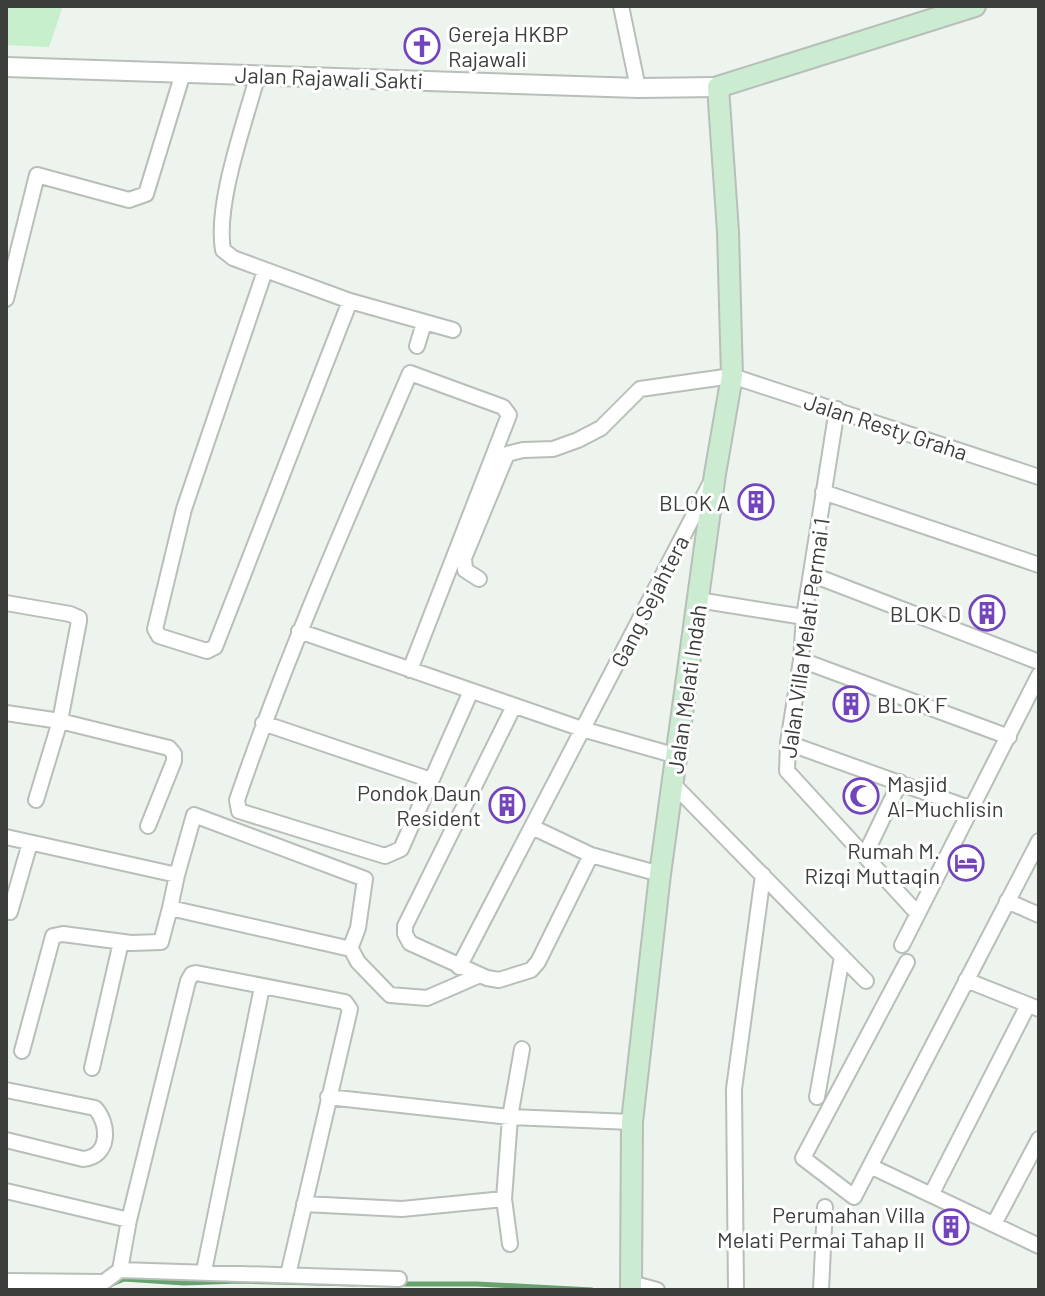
<svg xmlns="http://www.w3.org/2000/svg" width="1045" height="1296" font-family="Barlow,sans-serif">
<style>
.green{fill:#c8efcb}
.lines{fill:none;stroke-linecap:round;stroke-linejoin:round}
.stream{stroke:#68a36f;stroke-width:5}
.minor-casing{stroke:#b8beb8;stroke-width:18}
.tertiary-casing{stroke:#b8beb8;stroke-width:22}
.secondary-casing{stroke:#b8beb8;stroke-width:24}
.minor{stroke:#fff;stroke-width:14}
.tertiary{stroke:#fff;stroke-width:18}
.secondary{stroke:#ccecd2;stroke-width:20}
.labels{text-anchor:middle;dominant-baseline:central;stroke-width:6;stroke-linejoin:round;paint-order:stroke}
.poi-label{font-size:22px;fill:#3b3e3b;stroke:#fff;text-anchor:end}
.street-label{font-size:22px;fill:#3b3e3b;stroke:#fff}
</style>
<rect width="100%" height="100%" fill="#edf3ed"/>
<!-- green -->
<path class="green" d="M 6,6 L 63,6 L 49,47 L 6,45 Z"/>
<g class="lines">
<!-- stream -->
<path class="stream" d="M 397,1284 L 477,1284 L 592,1290
M 107,1286 L 124,1279 L 184,1283 L 239,1281 L 355,1284
M 22,1290 L 73,1288"/>
<defs>
<path id="minor" d="M 621,6 L 638,88
M 258,74 C 245,123 215,203 223,250 L 233,258 L 350,301 L 215,647 L 207,651 L 159,636 L 155,629 L 184,509 L 265,271
M 6,299 L 37,175 L 129,200 L 146,194 L 183,73
M 350,301 L 453,330
M 417,346 L 424,323
M 837,409 L 804,617 L 801,660 L 788,743 L 787,771 L 917,913
M 823,492 L 1039,565
M 813,575 L 1039,662
M 479,579 L 465,570 L 464,558 L 507,454 L 523,450 L 553,449 L 578,440 L 601,428 L 640,389 L 732,376 L 1039,477
M 698,600 L 804,617
M 6,603 L 70,614 L 79,618 L 79,621 L 60,721 L 36,800
M 299,631 L 582,729 L 677,756
M 801,660 L 1009,737
M 410,670 L 509,415 L 503,407 L 410,373 C 349,514 287,654 237,800 L 239,811 L 385,856 L 401,849 L 471,691
M 514,706 L 405,926 L 405,934 L 410,943 L 487,978 L 499,980 L 531,970 L 538,962 L 591,855
M 6,713 L 60,721 L 169,748 L 174,754 L 174,761 L 148,826
M 263,723 L 431,780
M 788,743 L 969,808
M 673,784 L 866,981
M 532,827 L 591,855 L 660,874
M 6,837 L 177,875 L 170,908
M 865,855 L 900,782
M 177,875 L 194,815 L 365,879 L 358,928 L 350,949
M 1007,901 L 1039,915
M 10,912 L 30,843
M 902,945 L 1039,675
M 907,962 L 803,1158 L 854,1197 L 1039,841
M 459,967 L 710,484
M 966,980 L 1039,1009
M 22,1051 L 53,936 L 63,934 L 131,943 L 161,942 L 170,908 L 351,949 L 358,962 L 390,995 L 427,998 L 480,975
M 92,1068 L 121,942
M 6,1090 L 95,1108 C 110,1124 110,1157 83,1159 L 6,1140
M 328,1097 L 510,1117 L 632,1122
M 817,1097 L 842,957
M 870,1166 L 1039,1246
M 6,1191 L 129,1220
M 931,1195 L 1028,1005
M 304,1204 L 402,1209 L 504,1199
M 994,1224 L 1039,1139
M 510,1244 L 504,1199 L 510,1117 L 522,1049
M 120,1270 L 129,1220 L 188,981 L 192,974 L 196,973 L 345,1002 L 350,1009 L 288,1275
M 204,1271 L 262,987
M 6,1281 L 104,1282 L 120,1270 L 399,1279
M 631,1283 L 657,1290
M 736,1290 L 734,1089 L 763,875
M 821,1290 L 825,1207"/>
<path id="tertiary" d="M 6,67 L 638,88 L 718,87"/>
<path id="secondary" d="M 631,1290 L 632,1122 L 660,874 L 715,474 L 732,376 L 728,232 L 718,87 L 975,6"/>
</defs>
<!-- minor casing -->
<use href="#minor" class="minor-casing"/>
<!-- tertiary casing -->
<use href="#tertiary" class="tertiary-casing"/>
<!-- secondary casing -->
<use href="#secondary" class="secondary-casing"/>
<!-- minor -->
<use href="#minor" class="minor"/>
<!-- tertiary -->
<use href="#tertiary" class="tertiary"/>
<!-- secondary -->
<use href="#secondary" class="secondary"/>
</g>
<!-- icons -->
<defs>
<symbol id="church-ring" viewBox="-11 -11 22 22"><circle r="9.5" fill="#fff" stroke="#7345bd" stroke-width="1.5"/><path d="M-1.2-6h2.4v3.5h3.3v2.4h-3.3V6h-2.4V-.1h-3.3v-2.4h3.3Z" fill="#7345bd"/></symbol>
<symbol id="building-ring" viewBox="-11 -11 22 22"><circle r="9.5" fill="#fff" stroke="#7345bd" stroke-width="1.5"/><path d="M-4-6H4V6H1V3H-1V6H-4ZM-2.5-4.3h1.7v1.8h-1.7ZM.8-4.3h1.7v1.8H.8ZM-2.5-1h1.7V.8h-1.7ZM.8-1h1.7V.8H.8Z" fill="#7345bd"/></symbol>
<symbol id="mosque-ring" viewBox="-11 -11 22 22"><circle r="9.5" fill="#fff" stroke="#7345bd" stroke-width="1.5"/><path d="M3.5-4.9A6 6 0 1 0 3.5 4.9A5 5 0 1 1 3.5-4.9Z" fill="#7345bd"/></symbol>
<symbol id="hotel-ring" viewBox="-11 -11 22 22"><circle r="9.5" fill="#fff" stroke="#7345bd" stroke-width="1.5"/><path d="M-6-4.5h1.5V1H6V5H4.5V3h-9V5H-6ZM-4 0a1.8 1.8 0 1 1 3.6 0ZM.5 0V-2.5h3Q6-2.5 6 0Z" fill="#7345bd"/></symbol>
</defs>
<g fill-rule="evenodd">
<use href="#church-ring" x="402" y="26" width="40" height="40"/>
<use href="#building-ring" x="736" y="482" width="40" height="40"/>
<use href="#building-ring" x="967" y="593" width="40" height="40"/>
<use href="#building-ring" x="831" y="684" width="40" height="40"/>
<use href="#mosque-ring" x="841" y="776" width="40" height="40"/>
<use href="#building-ring" x="487" y="785" width="40" height="40"/>
<use href="#hotel-ring" x="946" y="843" width="40" height="40"/>
<use href="#building-ring" x="931" y="1207" width="40" height="40"/>
</g>
<g class="labels">
<!-- poi labels -->
<g class="poi-label">
<text x="448" y="33" text-anchor="start">Gereja HKBP<tspan x="448" dy="25">Rajawali</tspan></text>
<text x="730" y="502">BLOK A</text>
<text x="961" y="613">BLOK D</text>
<text x="877" y="704" text-anchor="start">BLOK F</text>
<text x="887" y="783" text-anchor="start">Masjid<tspan x="887" dy="25">Al-Muchlisin</tspan></text>
<text x="481" y="792">Pondok Daun<tspan x="481" dy="25">Resident</tspan></text>
<text x="940" y="850">Rumah M.<tspan x="940" dy="25">Rizqi Muttaqin</tspan></text>
<text x="925" y="1214">Perumahan Villa<tspan x="925" dy="25">Melati Permai Tahap II</tspan></text>
</g>
<!-- street labels -->
<g class="street-label">
<text transform="translate(329 77) rotate(2)">Jalan Rajawali Sakti</text>
<text transform="translate(886 426) rotate(18)">Jalan Resty Graha</text>
<text transform="translate(649 601) rotate(-63)">Gang Sejahtera</text>
<text transform="translate(804 638) rotate(-82)">Jalan Villa Melati Permai 1</text>
<text transform="translate(686 689) rotate(-82)">Jalan Melati Indah</text>
</g>
</g>
<!-- border -->
<rect width="1045" height="1296" fill="none" stroke="#3b3e3b" stroke-width="16"/>
</svg>
